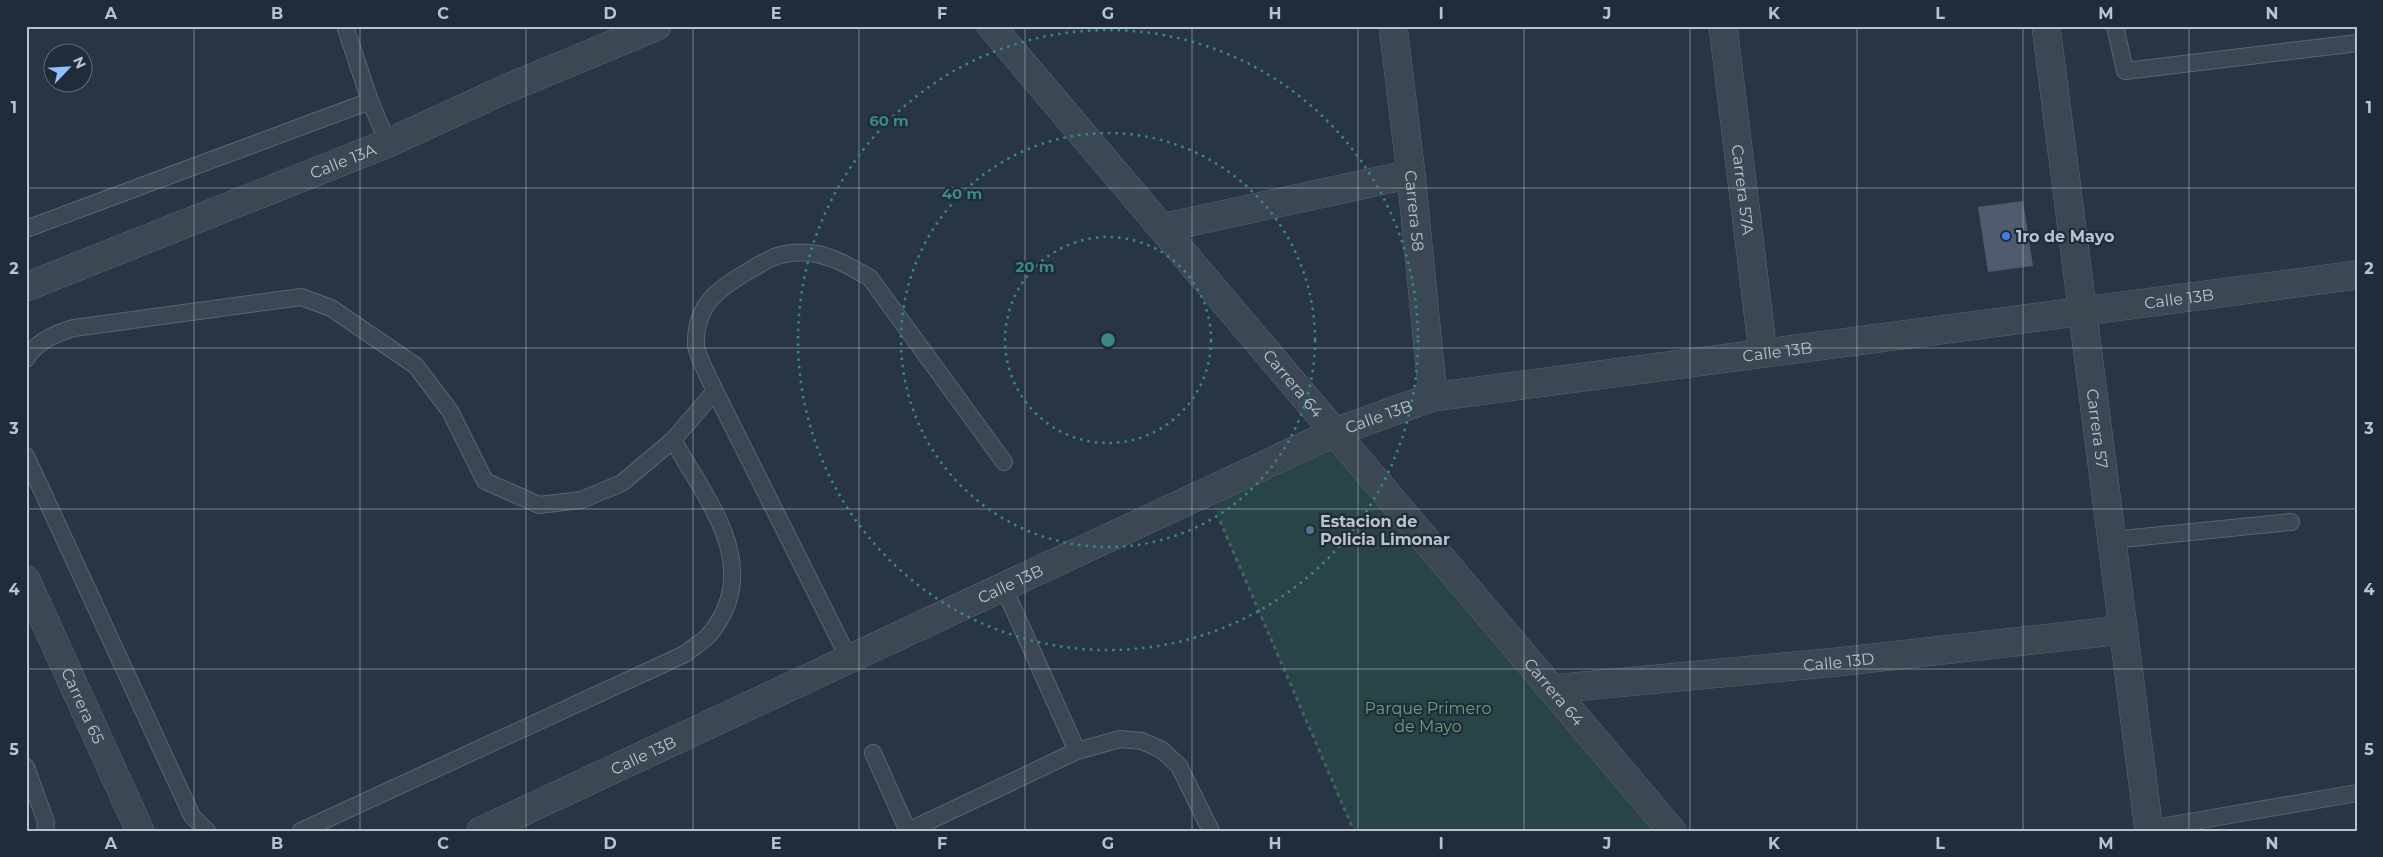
<svg xmlns="http://www.w3.org/2000/svg" width="2383" height="857" font-family="Montserrat,sans-serif">
<style>
.green{fill:#294446}
.building{fill:#4e5c6e}
.lines{fill:none;stroke-linecap:round;stroke-linejoin:round}
.service-casing{stroke:#5a6571;stroke-width:18}
.minor-casing{stroke:#5a6571;stroke-width:29}
.path{stroke:#486061;stroke-width:3;stroke-dasharray:4 4;stroke-linecap:butt}
.service{stroke:#3c4754;stroke-width:16}
.minor{stroke:#3c4754;stroke-width:28}
.grid{fill:none;stroke:#b9c2cd;stroke-width:1;stroke-opacity:0.55}
.ring{fill:none;stroke:#3a8986;stroke-width:2.5;stroke-dasharray:2.5 5}
.shop-dot{fill:#3f7fe0;stroke:#202c3a;stroke-width:2}
.service-dot{fill:#5c6f8a;stroke:#202c3a;stroke-width:2}
.labels{text-anchor:middle;dominant-baseline:central;stroke-width:4.5;stroke-linejoin:round;paint-order:stroke}
.street-label{font-size:16px;fill:#b9c2cd;stroke:#202c3a}
.poi-label{font-size:16px;font-weight:bold;fill:#b9c2cd;stroke:#202c3a;text-anchor:start}
.park-label{font-size:16px;fill:#709f79;stroke:#202c3a}
.centre{fill:#3a8986;stroke:#202c3a;stroke-width:2.5}
.ring-label{font-size:15px;text-anchor:middle;font-weight:bold;fill:#3a8986;stroke:#202c3a;stroke-width:4.5;stroke-linejoin:round;paint-order:stroke}
.neatline{fill:none;stroke:#b9c2cd;stroke-width:2}
.grid-label{font-size:16px;text-anchor:middle;font-weight:bold;fill:#b9c2cd}
</style>
<rect width="100%" height="100%" fill="#273545"/>
<!-- green -->
<path class="green" d="M 1335,432 L 1672,831 L 1354,831 L 1208,493 Z"/>
<!-- building -->
<path class="building" d="M 2023,201 L 2033,266 L 1988,272 L 1978,207 Z"/>
<g class="lines">
<defs>
<path id="service" d="M 345,26 L 370,101 L 388,143
M 2115,26 L 2125,71 L 2357,43
M 26,229 L 370,101
M 26,359 C 36,341 56,333 74,328 L 301,297 L 331,308 L 416,366 L 450,411 L 485,481 L 539,505 L 581,500 L 622,483 L 673,440 L 715,391
M 26,456 L 192,816 L 207,831
M 2112,540 L 2291,522
M 1004,588 L 1077,751
M 849,659 L 715,391 C 710,379 697,357 696,345 C 695,306 716,290 747,272 C 770,258 782,250 811,253 C 833,256 851,267 870,278 L 1004,462
M 873,753 L 908,831
M 26,767 L 46,822 L 45,831
M 2149,829 L 2357,793
M 301,831 L 685,654 C 692,648 702,642 709,635 C 765,568 707,501 673,440
M 908,831 L 1077,751 L 1120,739 L 1142,741 L 1162,750 L 1179,766 L 1211,831"/>
<g id="minor">
<path id="s1" d="M 991,26 L 1672,831"/>
<path id="s2" d="M 1393,26 L 1411,174 L 1433,397"/>
<path id="s3" d="M 1723,26 L 1763,353"/>
<path id="s4" d="M 2046,26 L 2149,831"/>
<path d="M 1162,228 L 1411,174"/>
<path id="s5" d="M 26,287 L 388,143 L 508,88 L 657,26"/>
<path id="s6" d="M 26,580 L 140,831"/>
<path id="s7" d="M 1552,689 L 1837,662 L 2123,630"/>
<path id="s8" d="M 481,831 L 1335,432 L 1433,397 L 2357,275"/>
</g>
</defs>
<!-- service casing -->
<use href="#service" class="service-casing"/>
<!-- minor casing -->
<use href="#minor" class="minor-casing"/>
<!-- path -->
<path class="path" d="M 1220,521 L 1354,831"/>
<!-- service -->
<use href="#service" class="service"/>
<!-- minor -->
<use href="#minor" class="minor"/>
</g>
<!-- grid -->
<path class="grid" d="M 194,26 L 194,831M 360,26 L 360,831M 526,26 L 526,831M 693,26 L 693,831M 859,26 L 859,831M 1025,26 L 1025,831M 1192,26 L 1192,831M 1358,26 L 1358,831M 1524,26 L 1524,831M 1690,26 L 1690,831M 1857,26 L 1857,831M 2023,26 L 2023,831M 2189,26 L 2189,831M 26,188 L 2357,188M 26,348 L 2357,348M 26,509 L 2357,509M 26,669 L 2357,669"/>
<!-- distance rings -->
<g class="ring">
<circle cx="1108" cy="340" r="103"/>
<circle cx="1108" cy="340" r="207"/>
<circle cx="1108" cy="340" r="310"/>
</g>
<!-- markers -->
<circle class="shop-dot" cx="2006" cy="236" r="5"/>
<circle class="service-dot" cx="1310" cy="530" r="5"/>
<g class="labels">
<!-- street labels -->
<g class="street-label">
<text stroke="none"><textPath href="#s5" startOffset="341">Calle 13A</textPath></text>
<text stroke="none"><textPath href="#s3" startOffset="165">Carrera 57A</textPath></text>
<text stroke="none"><textPath href="#s2" startOffset="186">Carrera 58</textPath></text>
<text stroke="none"><textPath href="#s8" startOffset="1799">Calle 13B</textPath></text>
<text stroke="none"><textPath href="#s8" startOffset="1394">Calle 13B</textPath></text>
<text stroke="none"><textPath href="#s1" startOffset="468">Carrera 64</textPath></text>
<text stroke="none"><textPath href="#s8" startOffset="989">Calle 13B</textPath></text>
<text stroke="none"><textPath href="#s4" startOffset="406">Carrera 57</textPath></text>
<text stroke="none"><textPath href="#s8" startOffset="584">Calle 13B</textPath></text>
<text stroke="none"><textPath href="#s7" startOffset="288">Calle 13D</textPath></text>
<text stroke="none"><textPath href="#s1" startOffset="872">Carrera 64</textPath></text>
<text stroke="none"><textPath href="#s6" startOffset="138">Carrera 65</textPath></text>
<text stroke="none"><textPath href="#s8" startOffset="179">Calle 13B</textPath></text>
</g>
<!-- poi labels -->
<g class="poi-label">
<text x="2016" y="236">1ro de Mayo</text>
<text x="1320" y="521">Estacion de<tspan x="1320" dy="18">Policia Limonar</tspan></text>
</g>
<!-- park labels -->
<g class="park-label">
<text x="1428" y="708">Parque Primero<tspan x="1428" dy="18">de Mayo</tspan></text>
</g>
</g>
<circle cx="1108" cy="340" r="8" class="centre"/>
<g class="ring-label">
<text x="889" y="126">60 m</text>
<text x="962" y="199">40 m</text>
<text x="1035" y="272">20 m</text>
</g>
<!-- border -->
<rect width="2383" height="857" fill="none" stroke="#202c3a" stroke-width="55"/>
<!-- north arrow -->
<g transform="translate(68 68) rotate(65)"><circle r="24" fill="#202c3a" stroke="#5d6875"/>
<path d="M0-4L9 19L0 12L-9 19Z" fill="#92bffa"/>
<text y="-8" font-size="14" font-weight="bold" text-anchor="middle" fill="#b9c2cd">N</text>
</g>
<rect x="28" y="28" width="2328" height="802" class="neatline"/>
<g class="grid-label">
<text x="111" y="19">A</text>
<text x="277" y="19">B</text>
<text x="443" y="19">C</text>
<text x="610" y="19">D</text>
<text x="776" y="19">E</text>
<text x="942" y="19">F</text>
<text x="1108" y="19">G</text>
<text x="1275" y="19">H</text>
<text x="1441" y="19">I</text>
<text x="1607" y="19">J</text>
<text x="1774" y="19">K</text>
<text x="1940" y="19">L</text>
<text x="2106" y="19">M</text>
<text x="2272" y="19">N</text>
<text x="14" y="113">1</text>
<text x="2369" y="113">1</text>
<text x="14" y="274">2</text>
<text x="2369" y="274">2</text>
<text x="14" y="434">3</text>
<text x="2369" y="434">3</text>
<text x="14" y="595">4</text>
<text x="2369" y="595">4</text>
<text x="14" y="755">5</text>
<text x="2369" y="755">5</text>
<text x="111" y="849">A</text>
<text x="277" y="849">B</text>
<text x="443" y="849">C</text>
<text x="610" y="849">D</text>
<text x="776" y="849">E</text>
<text x="942" y="849">F</text>
<text x="1108" y="849">G</text>
<text x="1275" y="849">H</text>
<text x="1441" y="849">I</text>
<text x="1607" y="849">J</text>
<text x="1774" y="849">K</text>
<text x="1940" y="849">L</text>
<text x="2106" y="849">M</text>
<text x="2272" y="849">N</text>
</g>
</svg>
